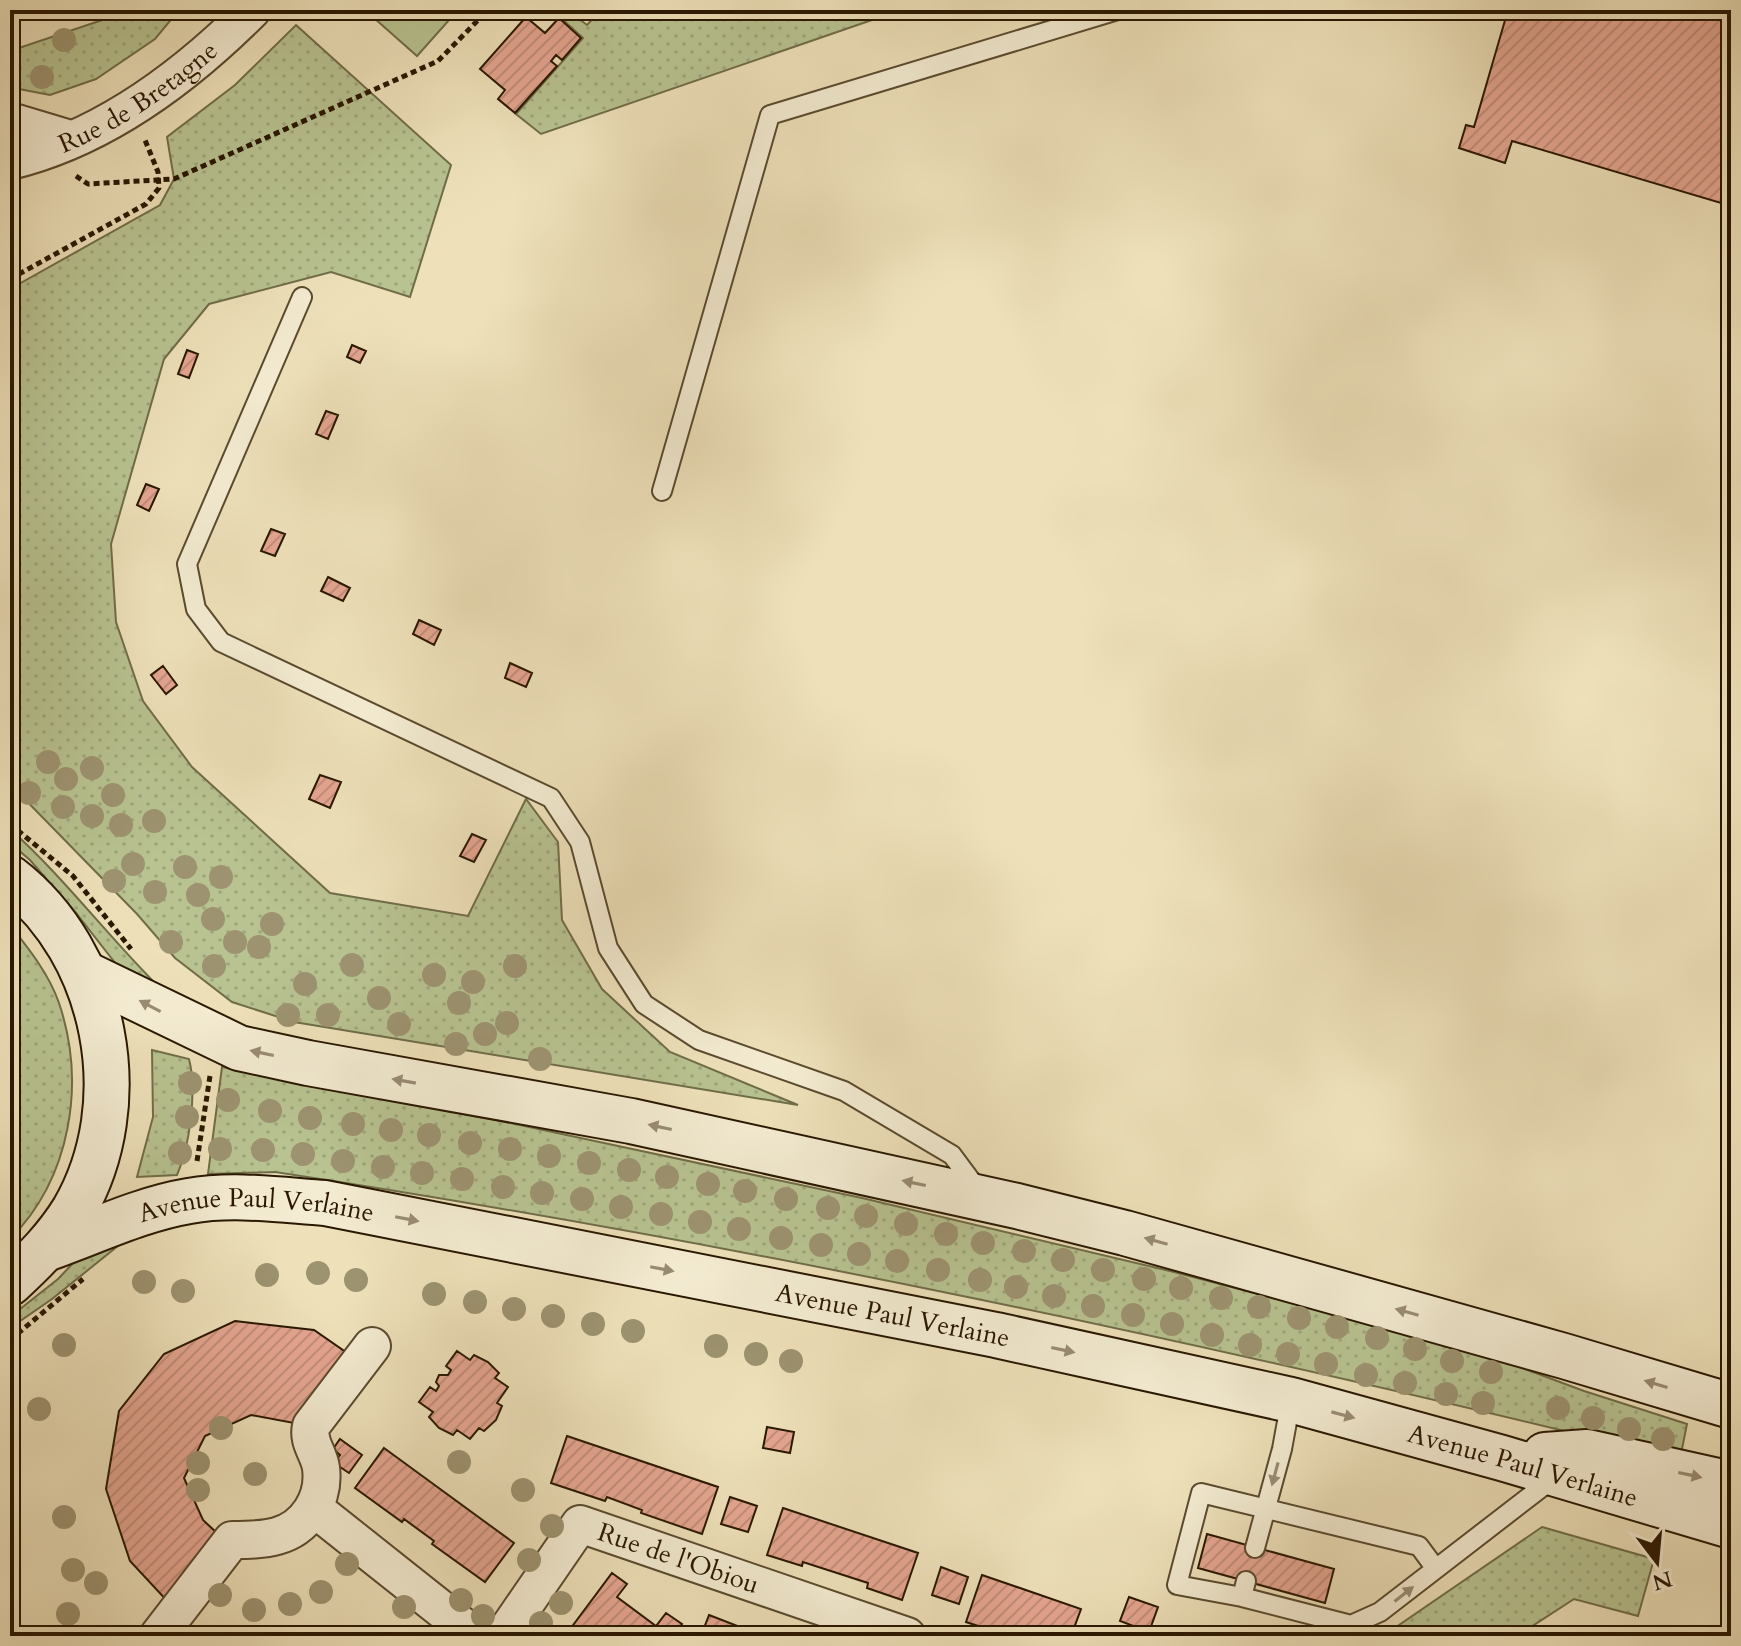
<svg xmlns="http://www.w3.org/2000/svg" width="1741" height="1646" font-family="Cardo,serif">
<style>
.grass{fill:url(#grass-dots);stroke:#706d48;stroke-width:2}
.park{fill:#b8c391;stroke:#706d48;stroke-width:2}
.building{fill:url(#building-hatch);stroke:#291700;stroke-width:2}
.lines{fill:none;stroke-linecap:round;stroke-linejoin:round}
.service-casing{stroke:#5a4a2e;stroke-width:22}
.minor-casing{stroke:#5a4a2e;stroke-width:40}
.secondary-casing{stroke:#291700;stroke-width:48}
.path{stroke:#291700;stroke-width:5;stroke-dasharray:6 4;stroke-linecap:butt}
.service{stroke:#f4ecd2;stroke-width:18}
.minor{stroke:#f4ecd2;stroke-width:36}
.secondary{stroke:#f4ecd2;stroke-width:44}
.tree{fill:#9d9370}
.oneway{fill:#998c74}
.labels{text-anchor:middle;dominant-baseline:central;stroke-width:7;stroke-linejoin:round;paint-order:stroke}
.street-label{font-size:26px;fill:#291700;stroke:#f4ecd2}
</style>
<defs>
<pattern id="grass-dots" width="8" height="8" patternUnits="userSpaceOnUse" patternTransform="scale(2)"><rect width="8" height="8" fill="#b8c391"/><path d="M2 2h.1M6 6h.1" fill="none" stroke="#9ea77b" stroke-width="1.8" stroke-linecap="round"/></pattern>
<pattern id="building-hatch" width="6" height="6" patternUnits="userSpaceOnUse" patternTransform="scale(2)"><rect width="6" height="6" fill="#e5a691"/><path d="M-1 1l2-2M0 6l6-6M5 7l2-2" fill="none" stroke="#c48e7b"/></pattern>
</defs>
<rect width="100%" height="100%" fill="#eee1ba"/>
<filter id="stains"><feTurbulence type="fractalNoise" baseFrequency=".0025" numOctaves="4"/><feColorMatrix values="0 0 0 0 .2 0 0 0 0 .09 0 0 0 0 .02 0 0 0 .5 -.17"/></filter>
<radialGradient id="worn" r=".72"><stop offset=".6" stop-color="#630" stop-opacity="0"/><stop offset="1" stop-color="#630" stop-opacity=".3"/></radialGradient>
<!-- grass -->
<path class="grass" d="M 132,10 L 179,10 L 155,39 L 96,79 L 50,95 L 14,88 L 10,84 L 10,51 Z
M 601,10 L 901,10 L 541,134 L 516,114 L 583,38 L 562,19 L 569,11 L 587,25 Z
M 296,25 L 451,165 L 410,297 L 331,272 L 209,304 L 164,359 L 111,544 L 116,622 L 143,701 L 192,767 L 330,893 L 468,916 L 526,799 L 558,842 L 562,920 L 602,989 L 670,1052 L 798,1105 L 294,1022 L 232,1002 L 175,958 L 137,914 L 10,784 L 10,289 L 160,205 L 174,179 L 167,137 L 235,85 Z
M 10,829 C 67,880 112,942 167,995 L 123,973 L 76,913 L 30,860 L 10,843 Z
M 10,925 C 29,949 49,974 59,1003 C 86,1083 71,1178 10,1239 Z
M 152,1050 L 189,1059 C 197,1090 190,1146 177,1175 L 137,1177 L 153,1117 Z
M 222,1067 L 295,1083 L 496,1120 L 862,1198 L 1174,1272 L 1485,1354 L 1584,1391 L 1687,1424 L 1680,1459 C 1216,1345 748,1244 275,1172 L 208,1174 Z
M 134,1233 L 52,1299 L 10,1328 L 10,1317 L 58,1279 L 92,1243 Z
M 1542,1527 L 1654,1559 L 1638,1616 L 1574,1599 L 1517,1636 L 1383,1636 Z"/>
<!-- park -->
<path class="park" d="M 365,10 L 458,10 L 417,56 Z"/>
<!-- building -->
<path class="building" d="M 1508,10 L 1731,10 L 1731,206 L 1512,141 L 1505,163 L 1459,148 L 1466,125 L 1474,127 Z
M 526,17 L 545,33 L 559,18 L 581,38 L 562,60 L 556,55 L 551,61 L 557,66 L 515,113 L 498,99 L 505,90 L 480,69 Z
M 352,345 L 366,351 L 360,363 L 347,357 Z
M 187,350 L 198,354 L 189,378 L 178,374 Z
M 326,411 L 338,415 L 328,439 L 316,434 Z
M 146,484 L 159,489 L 149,511 L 137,505 Z
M 271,529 L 285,534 L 275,556 L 261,551 Z
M 328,577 L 350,588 L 343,601 L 321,591 Z
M 419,620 L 441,630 L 434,645 L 413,634 Z
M 510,663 L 532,673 L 526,687 L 505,678 Z
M 163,666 L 177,685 L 166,694 L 151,675 Z
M 320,775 L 341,782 L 330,808 L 309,799 Z
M 472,834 L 486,840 L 474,862 L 460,856 Z
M 235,1321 L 314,1330 L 350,1355 L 299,1424 L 251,1415 L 205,1436 L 184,1478 L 203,1520 L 218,1534 L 169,1603 L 130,1561 L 106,1489 L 119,1411 L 164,1354 Z
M 457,1351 L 470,1360 L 474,1355 L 488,1362 L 499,1373 L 495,1378 L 508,1387 L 497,1403 L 502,1406 L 496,1420 L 484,1431 L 479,1428 L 470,1439 L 457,1430 L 453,1435 L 439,1428 L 429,1417 L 433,1412 L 419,1402 L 430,1387 L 436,1391 L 439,1386 L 436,1382 L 439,1375 L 448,1375 L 451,1370 L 446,1366 Z
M 767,1427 L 794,1432 L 790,1453 L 763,1448 Z
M 567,1436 L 718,1487 L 702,1534 L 641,1513 L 642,1510 L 607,1497 L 605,1501 L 551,1483 Z
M 340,1439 L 362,1455 L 349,1473 L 334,1463 L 340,1455 L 333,1449 Z
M 384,1448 L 514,1543 L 485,1582 L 432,1544 L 434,1541 L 404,1519 L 402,1522 L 355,1488 Z
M 730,1497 L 757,1506 L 748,1532 L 721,1524 Z
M 783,1508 L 918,1553 L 902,1600 L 867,1588 L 868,1583 L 803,1562 L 802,1566 L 767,1555 Z
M 1207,1534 L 1334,1569 L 1325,1603 L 1198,1568 Z
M 941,1567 L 968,1577 L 959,1604 L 932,1595 Z
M 612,1573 L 627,1584 L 617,1597 L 656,1626 L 666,1613 L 682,1624 L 673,1636 L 565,1636 Z
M 982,1575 L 1081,1609 L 1071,1636 L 1009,1636 L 966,1622 Z
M 1129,1597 L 1158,1607 L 1149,1632 L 1120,1621 Z
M 709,1615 L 748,1630 L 746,1636 L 701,1636 Z"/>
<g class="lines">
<defs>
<path id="service" d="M 302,297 L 187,564 L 196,609 L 221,642 L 551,798 L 580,842 L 608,948 L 644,1004 L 699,1040 L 844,1091 L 952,1155 L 978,1190
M 662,491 L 770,115 L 1118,10
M 1255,1548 L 1282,1449 L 1291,1400
M 1246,1581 L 1242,1597 L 1351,1625 L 1380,1612 L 1555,1477
M 1242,1597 L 1177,1585 L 1201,1493 L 1419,1546 L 1436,1569"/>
<g id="minor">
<path d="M 10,121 L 70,139"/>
<path id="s1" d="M 10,161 C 102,139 186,76 252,10"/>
<path d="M 315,1509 L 475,1636"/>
<path d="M 158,1636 L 232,1540 C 247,1540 263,1540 277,1536 C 306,1528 325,1499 321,1468 C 319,1453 307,1442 311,1426 L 372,1346"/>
<path id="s2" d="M 503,1636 L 580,1524 L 907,1636"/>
</g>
<g id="secondary">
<path d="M 10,878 C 107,953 136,1103 74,1210 C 56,1239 35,1260 10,1283"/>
<path d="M 84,973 L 239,1048 L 308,1063 L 631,1121 L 1017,1206 L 1125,1233 L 1564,1356 L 1731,1406"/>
<path id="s3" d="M 48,1248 C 94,1232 141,1209 189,1201 C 233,1193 281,1200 325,1203 L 996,1335 L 1291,1400 L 1502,1458 L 1731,1526"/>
<path d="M 1545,1455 L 1587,1452 L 1731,1484"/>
</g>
</defs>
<!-- service casing -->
<use href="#service" class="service-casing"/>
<!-- minor casing -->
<use href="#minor" class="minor-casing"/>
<!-- secondary casing -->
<use href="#secondary" class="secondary-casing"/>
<!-- path -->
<path class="path" d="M 76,176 L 88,184 L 174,179 L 438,61 L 488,10
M 10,279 L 146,204 L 159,188 L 158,172 L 145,140
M 10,824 L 73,876 L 131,949
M 197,1161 L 210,1076
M 10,1340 L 83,1279"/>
<!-- service -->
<use href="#service" class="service"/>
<!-- minor -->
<use href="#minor" class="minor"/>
<!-- secondary -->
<use href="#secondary" class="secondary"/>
</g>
<!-- trees -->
<g class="tree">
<circle cx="64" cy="40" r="12"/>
<circle cx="42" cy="77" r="12"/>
<circle cx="48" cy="762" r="12"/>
<circle cx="92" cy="768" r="12"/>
<circle cx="66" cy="779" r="12"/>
<circle cx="29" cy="793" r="12"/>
<circle cx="113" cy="795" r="12"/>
<circle cx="63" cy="807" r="12"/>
<circle cx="92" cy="816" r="12"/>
<circle cx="154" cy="821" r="12"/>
<circle cx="121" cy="825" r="12"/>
<circle cx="133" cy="864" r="12"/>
<circle cx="185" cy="867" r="12"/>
<circle cx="221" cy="877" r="12"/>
<circle cx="114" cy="881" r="12"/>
<circle cx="155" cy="892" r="12"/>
<circle cx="198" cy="895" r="12"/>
<circle cx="213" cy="919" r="12"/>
<circle cx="272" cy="924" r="12"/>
<circle cx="171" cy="942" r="12"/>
<circle cx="235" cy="942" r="12"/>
<circle cx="259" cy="947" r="12"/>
<circle cx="352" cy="965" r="12"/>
<circle cx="214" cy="966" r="12"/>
<circle cx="515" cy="966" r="12"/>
<circle cx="434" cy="975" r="12"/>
<circle cx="473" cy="982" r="12"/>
<circle cx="305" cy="984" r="12"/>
<circle cx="379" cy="998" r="12"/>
<circle cx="459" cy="1003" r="12"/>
<circle cx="288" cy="1015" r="12"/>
<circle cx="328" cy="1015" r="12"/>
<circle cx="507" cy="1023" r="12"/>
<circle cx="399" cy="1024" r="12"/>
<circle cx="485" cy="1034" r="12"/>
<circle cx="456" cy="1044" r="12"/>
<circle cx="540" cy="1059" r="12"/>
<circle cx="190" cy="1083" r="12"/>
<circle cx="228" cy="1100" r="12"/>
<circle cx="270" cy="1111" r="12"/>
<circle cx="187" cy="1117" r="12"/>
<circle cx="310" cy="1118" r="12"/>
<circle cx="353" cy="1124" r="12"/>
<circle cx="391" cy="1130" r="12"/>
<circle cx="429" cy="1135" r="12"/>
<circle cx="470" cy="1143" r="12"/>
<circle cx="220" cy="1149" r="12"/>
<circle cx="510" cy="1149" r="12"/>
<circle cx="263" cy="1150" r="12"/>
<circle cx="180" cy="1153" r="12"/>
<circle cx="303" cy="1154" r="12"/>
<circle cx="549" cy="1156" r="12"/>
<circle cx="343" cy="1161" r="12"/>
<circle cx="589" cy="1163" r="12"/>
<circle cx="383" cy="1167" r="12"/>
<circle cx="629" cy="1170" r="12"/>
<circle cx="422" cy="1173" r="12"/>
<circle cx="667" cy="1177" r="12"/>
<circle cx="462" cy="1179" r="12"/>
<circle cx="708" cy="1184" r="12"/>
<circle cx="503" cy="1187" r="12"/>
<circle cx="745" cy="1191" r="12"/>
<circle cx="542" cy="1193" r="12"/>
<circle cx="582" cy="1199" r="12"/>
<circle cx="786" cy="1199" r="12"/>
<circle cx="621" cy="1207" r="12"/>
<circle cx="828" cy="1208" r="12"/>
<circle cx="661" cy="1214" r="12"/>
<circle cx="866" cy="1216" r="12"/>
<circle cx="700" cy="1222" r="12"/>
<circle cx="906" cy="1224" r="12"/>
<circle cx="739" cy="1229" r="12"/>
<circle cx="946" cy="1234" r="12"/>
<circle cx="781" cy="1238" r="12"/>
<circle cx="983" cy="1243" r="12"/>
<circle cx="821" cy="1245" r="12"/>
<circle cx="1024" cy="1251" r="12"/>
<circle cx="859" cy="1254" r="12"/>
<circle cx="1063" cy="1260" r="12"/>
<circle cx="897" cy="1261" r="12"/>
<circle cx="938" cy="1270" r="12"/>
<circle cx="1103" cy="1270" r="12"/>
<circle cx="318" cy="1273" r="12"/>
<circle cx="267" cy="1275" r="12"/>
<circle cx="1144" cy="1279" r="12"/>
<circle cx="356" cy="1280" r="12"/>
<circle cx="980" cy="1280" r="12"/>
<circle cx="144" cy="1282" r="12"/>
<circle cx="1016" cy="1287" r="12"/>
<circle cx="1181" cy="1288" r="12"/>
<circle cx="183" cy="1291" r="12"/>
<circle cx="434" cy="1294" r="12"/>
<circle cx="1054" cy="1296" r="12"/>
<circle cx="1221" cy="1298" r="12"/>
<circle cx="475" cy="1302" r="12"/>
<circle cx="1093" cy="1306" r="12"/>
<circle cx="1259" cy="1307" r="12"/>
<circle cx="514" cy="1309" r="12"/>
<circle cx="1133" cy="1315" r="12"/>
<circle cx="553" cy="1316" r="12"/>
<circle cx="1299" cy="1318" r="12"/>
<circle cx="593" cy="1324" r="12"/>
<circle cx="1172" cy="1324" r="12"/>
<circle cx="1337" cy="1327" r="12"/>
<circle cx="633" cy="1331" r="12"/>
<circle cx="1212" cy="1335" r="12"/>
<circle cx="1377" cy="1338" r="12"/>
<circle cx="64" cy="1345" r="12"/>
<circle cx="1250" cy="1345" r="12"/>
<circle cx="716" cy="1346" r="12"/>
<circle cx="1415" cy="1349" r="12"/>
<circle cx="756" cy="1354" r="12"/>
<circle cx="1288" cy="1354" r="12"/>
<circle cx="791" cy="1361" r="12"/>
<circle cx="1452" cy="1361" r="12"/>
<circle cx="1326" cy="1364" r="12"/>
<circle cx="1491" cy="1372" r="12"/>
<circle cx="1366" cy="1375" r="12"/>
<circle cx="1405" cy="1383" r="12"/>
<circle cx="1446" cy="1394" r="12"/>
<circle cx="1483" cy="1403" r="12"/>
<circle cx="1558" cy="1408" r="12"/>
<circle cx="39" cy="1409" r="12"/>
<circle cx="1593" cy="1418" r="12"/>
<circle cx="221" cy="1428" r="12"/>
<circle cx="1629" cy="1429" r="12"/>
<circle cx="1663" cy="1439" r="12"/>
<circle cx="459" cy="1462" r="12"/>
<circle cx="198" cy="1463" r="12"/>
<circle cx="255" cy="1474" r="12"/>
<circle cx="198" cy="1490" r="12"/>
<circle cx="523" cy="1490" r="12"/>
<circle cx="64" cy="1517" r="12"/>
<circle cx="552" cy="1526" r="12"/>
<circle cx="529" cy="1560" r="12"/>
<circle cx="347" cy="1564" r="12"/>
<circle cx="73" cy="1570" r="12"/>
<circle cx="96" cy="1583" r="12"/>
<circle cx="321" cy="1592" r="12"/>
<circle cx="220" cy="1595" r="12"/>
<circle cx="461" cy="1600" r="12"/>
<circle cx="561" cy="1603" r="12"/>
<circle cx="290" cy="1604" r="12"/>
<circle cx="404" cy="1607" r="12"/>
<circle cx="254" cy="1610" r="12"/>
<circle cx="68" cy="1614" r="12"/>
<circle cx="483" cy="1616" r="12"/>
<circle cx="541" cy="1623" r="12"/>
</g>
<!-- one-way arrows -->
<defs><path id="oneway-solid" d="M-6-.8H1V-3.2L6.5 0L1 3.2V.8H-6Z" transform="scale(2)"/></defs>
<g class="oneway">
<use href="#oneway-solid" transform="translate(150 1006) rotate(-152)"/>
<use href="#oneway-solid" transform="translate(262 1053) rotate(-168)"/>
<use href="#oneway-solid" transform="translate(404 1081) rotate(-170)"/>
<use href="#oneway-solid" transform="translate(660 1127) rotate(-168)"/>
<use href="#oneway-solid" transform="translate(914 1183) rotate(-168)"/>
<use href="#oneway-solid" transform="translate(407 1219) rotate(11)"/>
<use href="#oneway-solid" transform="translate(1156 1241) rotate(-164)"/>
<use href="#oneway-solid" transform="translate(662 1269) rotate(11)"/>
<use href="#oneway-solid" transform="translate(1407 1312) rotate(-164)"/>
<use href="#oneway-solid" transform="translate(1063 1350) rotate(12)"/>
<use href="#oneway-solid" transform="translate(1656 1384) rotate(-163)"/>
<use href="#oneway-solid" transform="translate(1343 1415) rotate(15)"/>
<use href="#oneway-solid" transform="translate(1275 1474) rotate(105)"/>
<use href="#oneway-solid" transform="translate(1690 1475) rotate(12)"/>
<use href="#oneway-solid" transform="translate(1404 1594) rotate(-38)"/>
</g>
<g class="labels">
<!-- street labels -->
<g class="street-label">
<text stroke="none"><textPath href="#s1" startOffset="144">Rue de Bretagne</textPath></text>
<text stroke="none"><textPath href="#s3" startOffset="216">Avenue Paul Verlaine</textPath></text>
<text stroke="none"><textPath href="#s3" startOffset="864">Avenue Paul Verlaine</textPath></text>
<text stroke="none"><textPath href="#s3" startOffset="1512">Avenue Paul Verlaine</textPath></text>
<text stroke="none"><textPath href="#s2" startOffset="240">Rue de l'Obiou</textPath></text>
</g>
</g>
<!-- margin -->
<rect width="1741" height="1646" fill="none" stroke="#eee1ba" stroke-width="40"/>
<rect x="12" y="12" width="1717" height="1622" fill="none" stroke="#291700" stroke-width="4"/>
<rect x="20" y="20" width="1701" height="1606" fill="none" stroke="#291700" stroke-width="2"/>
<!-- north arrow -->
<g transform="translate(1657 1562) rotate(164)" stroke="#f4ecd2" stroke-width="6" paint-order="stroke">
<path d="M0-6L14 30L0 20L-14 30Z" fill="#291700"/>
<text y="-12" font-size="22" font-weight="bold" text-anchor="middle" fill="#291700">N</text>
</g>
<rect width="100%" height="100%" filter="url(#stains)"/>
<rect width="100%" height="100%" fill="url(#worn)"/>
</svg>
